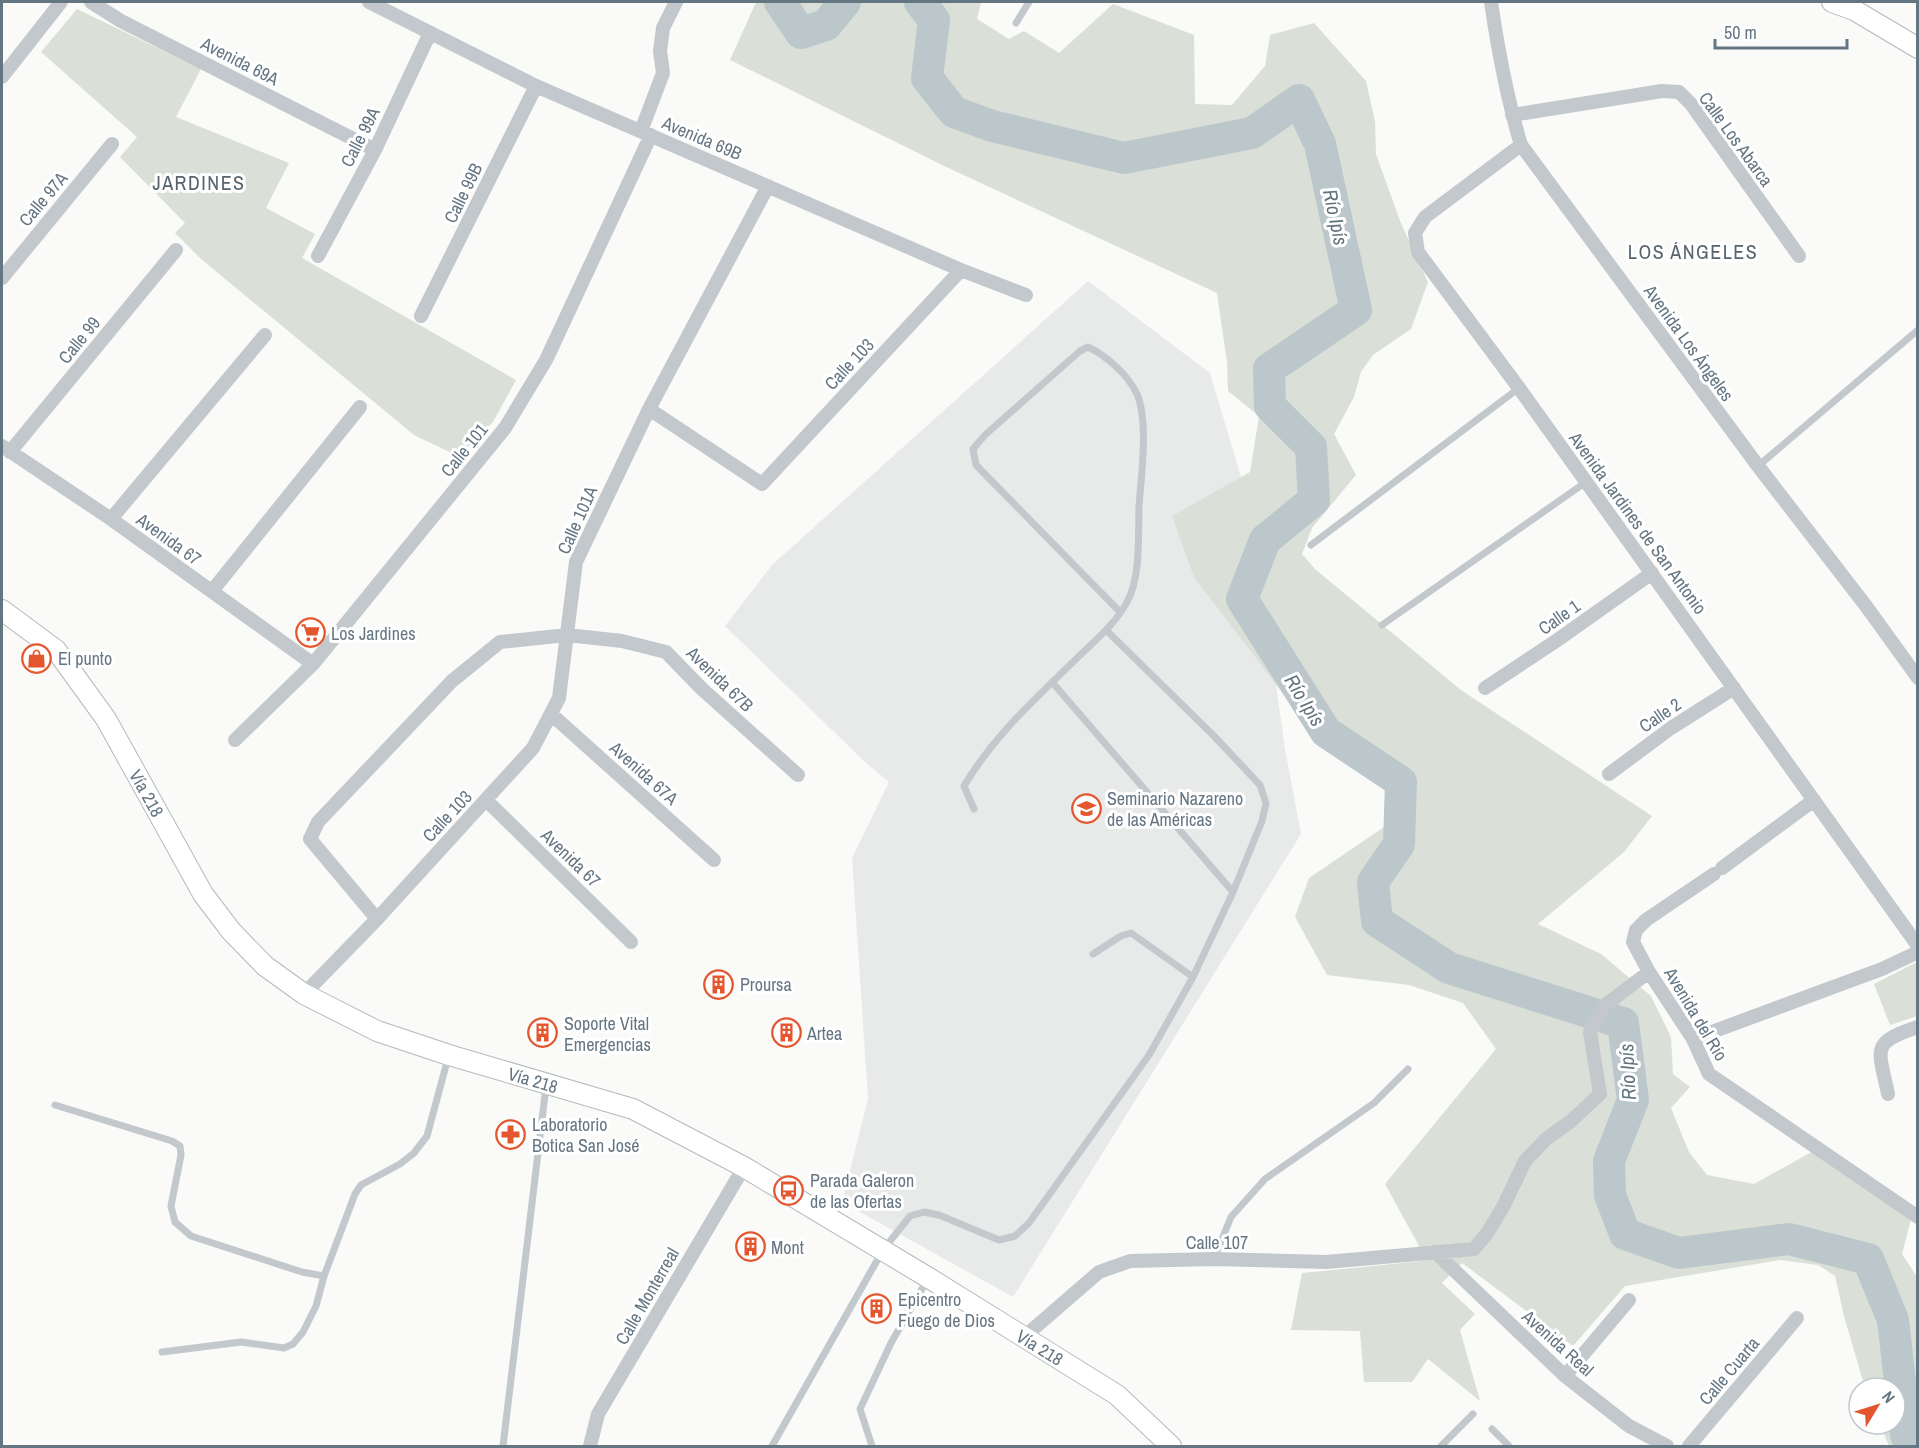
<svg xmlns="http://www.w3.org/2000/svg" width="1919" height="1448" font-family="'Archivo Narrow',sans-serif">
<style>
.built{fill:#e8e9e9}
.green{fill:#dadfd7}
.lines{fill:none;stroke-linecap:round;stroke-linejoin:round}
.river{stroke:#bbc7cb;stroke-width:32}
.secondary-casing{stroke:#b3babf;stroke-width:22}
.service{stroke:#c3c8cc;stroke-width:7}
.minor{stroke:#c3c8cc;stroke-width:14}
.secondary{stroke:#fff;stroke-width:20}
.labels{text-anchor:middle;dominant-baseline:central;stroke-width:6;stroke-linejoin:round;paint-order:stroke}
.street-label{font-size:18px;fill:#657683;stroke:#fff}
.poi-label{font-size:18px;fill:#657683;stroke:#fff;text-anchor:start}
.neighbourhood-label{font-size:20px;letter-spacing:1.5px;fill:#57646e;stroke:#fff}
.water-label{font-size:20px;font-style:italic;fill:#60757c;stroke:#fff}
</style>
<rect width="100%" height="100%" fill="#fafaf8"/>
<!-- built -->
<path class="built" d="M 1088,281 L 1210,373 L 1252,514 L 1285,749 L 1301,834 L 1013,1297 L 842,1202 L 868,1099 L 852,858 L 889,782 L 865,762 L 725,626 L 772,565 Z"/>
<!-- green -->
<path class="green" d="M 756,2 L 981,2 L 977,19 L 1009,39 L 1024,31 L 1059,53 L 1113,4 L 1194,35 L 1195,104 L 1232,105 L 1265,66 L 1270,35 L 1314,23 L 1366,81 L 1375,122 L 1376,154 L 1400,221 L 1428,282 L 1411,329 L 1373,355 L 1361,372 L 1354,397 L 1334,434 L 1356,475 L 1312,528 L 1302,554 L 1315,569 L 1461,690 L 1652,816 L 1624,852 L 1538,924 L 1601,954 L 1651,996 L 1671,1037 L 1673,1074 L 1690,1087 L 1671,1108 L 1689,1152 L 1707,1175 L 1754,1184 L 1817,1149 L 1911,1219 L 1902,1254 L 1917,1277 L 1917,1446 L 1889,1446 L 1880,1424 L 1895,1424 L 1895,1388 L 1865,1388 L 1844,1316 L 1835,1276 L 1818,1265 L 1780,1260 L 1625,1286 L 1573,1346 L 1462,1263 L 1442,1283 L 1475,1314 L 1460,1330 L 1480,1401 L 1428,1359 L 1412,1382 L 1364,1382 L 1360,1331 L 1291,1330 L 1302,1273 L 1423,1261 L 1418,1244 L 1385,1184 L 1496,1049 L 1463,1003 L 1409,985 L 1327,975 L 1295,917 L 1309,878 L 1387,825 L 1394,790 L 1311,730 L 1194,577 L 1172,516 L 1250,472 L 1259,416 L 1228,391 L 1227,362 L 1217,293 L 942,165 L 730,60 Z
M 77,9 L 201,69 L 176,117 L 289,163 L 266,208 L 315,234 L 302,258 L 516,380 L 493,422 L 458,456 L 414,435 L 201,259 L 175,233 L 185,223 L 120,157 L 137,137 L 41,52 Z
M 1917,962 L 1917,1016 L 1890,1025 L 1874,984 Z"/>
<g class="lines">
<!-- river -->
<path class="river" d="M 780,2 L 801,33 L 826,25 L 845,2
M 920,2 L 934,20 L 927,78 L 954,112 L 992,126 L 1124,158 L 1252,133 L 1299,100 L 1320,144 L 1356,310 L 1269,369 L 1270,406 L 1311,447 L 1314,500 L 1265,540 L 1242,599 L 1326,732 L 1401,782 L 1399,844 L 1373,882 L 1377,921 L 1449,968 L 1623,1023 L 1633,1100 L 1609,1161 L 1610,1195 L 1625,1234 L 1679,1253 L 1789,1239 L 1868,1259 L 1893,1320 L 1906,1435 L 1918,1439"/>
<defs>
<g id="secondary">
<path d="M 1832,2 L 1854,10 L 1918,48"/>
<path id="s1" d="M 2,610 L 56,650 L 106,719 L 203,894 L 231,931 L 265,966 L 304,994 L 377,1031 L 449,1055 L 633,1109 L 744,1167 L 929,1278 L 1117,1395 L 1171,1446"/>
</g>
</defs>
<!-- secondary casing -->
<use href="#secondary" class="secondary-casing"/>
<!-- service -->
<path class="service" d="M 1016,23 L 1029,2
M 1758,466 L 1918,330
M 1311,545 L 1519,388
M 1382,625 L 1586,482
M 1052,682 L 1233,892
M 974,809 L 964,786 C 994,736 1031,703 1072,663 C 1091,644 1115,625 1127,602 C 1141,577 1138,536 1139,507 C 1141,477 1149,422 1137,394 C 1128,375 1107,356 1088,347 L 1080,351 L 985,435 L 973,449 L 976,465 L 1120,612
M 1093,954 L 1121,936 L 1131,933 L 1193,977
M 55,1105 L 172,1141 L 180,1146 L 181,1155 L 171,1206 L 175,1222 L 191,1236 L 302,1272 L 324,1276
M 1214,1259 L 1231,1217 L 1265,1179 L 1374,1103 L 1408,1069
M 162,1352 L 241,1342 L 284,1348 L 293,1344 L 303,1332 L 316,1306 L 324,1276 L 355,1194 L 361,1185 L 400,1164 L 414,1153 L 427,1136 L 448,1058
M 1492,1429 L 1509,1446
M 503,1446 L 546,1086
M 772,1446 L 883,1250 L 910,1216 L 924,1212 L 939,1215 L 999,1240 L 1015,1236 L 1029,1223 L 1149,1055 L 1193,977 L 1233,892 L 1262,821 L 1266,803 L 1260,785 L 1215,737 L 1106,630
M 872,1446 L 860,1409 L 891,1343 L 927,1280
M 1441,1446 L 1473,1414"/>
<!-- minor -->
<path class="minor" d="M 91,2 L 121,21 L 375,150
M 369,2 L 536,86 L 961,270 L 1026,295
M 1491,2 C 1498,50 1507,98 1521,145 L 1758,466 L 1866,606 L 1918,678
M 2,77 L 61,2
M 1512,115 L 1662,91 L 1679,92 L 1691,104 L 1799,256
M 641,131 L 663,73 L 660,51 L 663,28 L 676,2
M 1521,145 L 1425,217 L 1415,233 L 1418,252 L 1519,388 L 1918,946
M 318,256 L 375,150 L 430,33
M 2,278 L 112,144
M 421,316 L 536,86
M 649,409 L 762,484 L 961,270
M 2,446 L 111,519 L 313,664
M 10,452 L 176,250
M 111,519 L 265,335
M 212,591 L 360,407
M 1485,688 L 1556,641 L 1652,573
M 551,714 L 714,860
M 235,740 L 313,664 L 505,428 L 546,360 L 651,135
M 1609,774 L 1671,728 L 1734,688
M 486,800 L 631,942
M 1722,868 L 1814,800
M 1714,874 L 1646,920 L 1636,930 L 1633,942 L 1649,972 L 1693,1039 L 1709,1074 L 1918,1217
M 377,919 L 310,839 L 318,822 L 452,681 L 500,642 L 567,635 L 622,641 L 666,652 L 702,689 L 798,775
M 304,994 L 377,919 L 533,748 L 559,698 L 576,562 L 649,409 L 768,186
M 1693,1039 L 1882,969 L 1918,952
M 1888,1094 C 1879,1049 1869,1043 1918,1027
M 1435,1252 L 1565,1376 L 1629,1426 L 1667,1446
M 1024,1337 L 1099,1272 L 1130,1261 L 1214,1259 L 1326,1262 L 1474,1249 L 1488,1232 L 1504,1205 L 1525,1161 L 1546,1139 L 1571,1121 L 1600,1094 L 1590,1032 L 1604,1006 L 1649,972
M 1565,1376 L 1629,1300
M 590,1446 L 598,1414 L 744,1167
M 1689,1446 L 1797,1318"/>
<!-- secondary -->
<use href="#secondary" class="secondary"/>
</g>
<!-- icons -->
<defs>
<symbol id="supermarket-ring" viewBox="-11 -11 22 22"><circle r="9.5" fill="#fff" stroke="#e4572e" stroke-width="1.5"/><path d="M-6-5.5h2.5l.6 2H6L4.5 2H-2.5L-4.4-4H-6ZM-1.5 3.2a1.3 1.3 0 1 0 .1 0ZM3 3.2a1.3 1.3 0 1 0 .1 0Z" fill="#e4572e"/></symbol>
<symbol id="shop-ring" viewBox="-11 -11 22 22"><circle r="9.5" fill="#fff" stroke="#e4572e" stroke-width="1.5"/><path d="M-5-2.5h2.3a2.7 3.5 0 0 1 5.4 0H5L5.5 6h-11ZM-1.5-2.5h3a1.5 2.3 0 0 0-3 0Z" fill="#e4572e"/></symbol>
<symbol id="university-ring" viewBox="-11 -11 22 22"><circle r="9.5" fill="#fff" stroke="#e4572e" stroke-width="1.5"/><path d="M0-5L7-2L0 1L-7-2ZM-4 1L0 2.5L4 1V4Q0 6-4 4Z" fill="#e4572e"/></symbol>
<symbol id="building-ring" viewBox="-11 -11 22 22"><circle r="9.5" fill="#fff" stroke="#e4572e" stroke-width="1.5"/><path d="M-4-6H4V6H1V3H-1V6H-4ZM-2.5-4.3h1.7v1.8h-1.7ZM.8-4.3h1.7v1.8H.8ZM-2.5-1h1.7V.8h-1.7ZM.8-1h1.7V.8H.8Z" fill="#e4572e"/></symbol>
<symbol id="pharmacy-ring" viewBox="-11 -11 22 22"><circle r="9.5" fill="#fff" stroke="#e4572e" stroke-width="1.5"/><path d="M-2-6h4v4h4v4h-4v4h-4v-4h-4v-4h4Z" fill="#e4572e"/></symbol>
<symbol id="bus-ring" viewBox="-11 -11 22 22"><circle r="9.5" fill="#fff" stroke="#e4572e" stroke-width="1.5"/><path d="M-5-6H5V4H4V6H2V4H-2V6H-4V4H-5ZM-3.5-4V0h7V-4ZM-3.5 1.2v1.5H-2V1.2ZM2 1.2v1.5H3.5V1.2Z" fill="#e4572e"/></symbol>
</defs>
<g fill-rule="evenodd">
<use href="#supermarket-ring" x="294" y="616" width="33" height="33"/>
<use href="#shop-ring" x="20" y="642" width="33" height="33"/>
<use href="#university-ring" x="1070" y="792" width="33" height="33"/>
<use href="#building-ring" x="702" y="968" width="33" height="33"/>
<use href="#building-ring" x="526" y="1016" width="33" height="33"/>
<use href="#building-ring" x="770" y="1016" width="33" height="33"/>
<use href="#pharmacy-ring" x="494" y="1118" width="33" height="33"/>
<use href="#bus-ring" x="772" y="1174" width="33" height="33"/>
<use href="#building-ring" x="734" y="1230" width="33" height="33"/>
<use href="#building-ring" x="860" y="1292" width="33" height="33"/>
</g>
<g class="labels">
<!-- street labels -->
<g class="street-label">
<text transform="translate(240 61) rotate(27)">Avenida 69A</text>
<text transform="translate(360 137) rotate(-63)">Calle 99A</text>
<text transform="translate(702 138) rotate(23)">Avenida 69B</text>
<text transform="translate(1736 139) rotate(54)">Calle Los Abarca</text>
<text transform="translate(463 193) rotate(-64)">Calle 99B</text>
<text transform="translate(43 199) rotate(-50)">Calle 97A</text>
<text transform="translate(79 340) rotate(-51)">Calle 99</text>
<text transform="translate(1689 343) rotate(54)">Avenida Los Ángeles</text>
<text transform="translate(849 364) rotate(-47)">Calle 103</text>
<text transform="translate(464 450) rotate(-51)">Calle 101</text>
<text transform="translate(577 520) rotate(-66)">Calle 101A</text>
<text transform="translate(1638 523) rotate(54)">Avenida Jardines de San Antonio</text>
<text transform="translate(169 539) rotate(36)">Avenida 67</text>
<text transform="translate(1559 617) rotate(-35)">Calle 1</text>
<text transform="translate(720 679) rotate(44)">Avenida 67B</text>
<text transform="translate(1660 715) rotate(-34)">Calle 2</text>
<text transform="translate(644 773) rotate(42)">Avenida 67A</text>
<text stroke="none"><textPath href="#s1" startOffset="237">Vía 218</textPath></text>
<text transform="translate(447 816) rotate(-47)">Calle 103</text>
<text transform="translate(571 858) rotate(44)">Avenida 67</text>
<text transform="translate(1696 1014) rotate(59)">Avenida del Río</text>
<text stroke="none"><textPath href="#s1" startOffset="741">Vía 218</textPath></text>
<text x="1217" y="1242">Calle 107</text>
<text transform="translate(647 1296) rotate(-60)">Calle Monterreal</text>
<text transform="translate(1558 1343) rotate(42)">Avenida Real</text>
<text stroke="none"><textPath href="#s1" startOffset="1317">Vía 218</textPath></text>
<text transform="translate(1729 1371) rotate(-50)">Calle Cuarta</text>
</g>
<!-- poi labels -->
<g class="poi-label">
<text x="331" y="633">Los Jardines</text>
<text x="58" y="658">El punto</text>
<text x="1107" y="798">Seminario Nazareno<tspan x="1107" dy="21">de las Américas</tspan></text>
<text x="740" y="984">Proursa</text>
<text x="564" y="1023">Soporte Vital<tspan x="564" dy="21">Emergencias</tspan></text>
<text x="807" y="1033">Artea</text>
<text x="532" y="1124">Laboratorio<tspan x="532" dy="21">Botica San José</tspan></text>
<text x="810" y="1180">Parada Galeron<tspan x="810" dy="21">de las Ofertas</tspan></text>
<text x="771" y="1247">Mont</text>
<text x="898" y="1299">Epicentro<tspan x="898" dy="21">Fuego de Dios</tspan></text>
</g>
<!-- neighbourhood labels -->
<g class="neighbourhood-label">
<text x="199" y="182">JARDINES</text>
<text x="1693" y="251">LOS ÁNGELES</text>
</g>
<!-- water labels -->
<g class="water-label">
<text transform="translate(1336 217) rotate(78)">Río Ipís</text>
<text transform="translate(1305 700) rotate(58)">Río Ipís</text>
<text transform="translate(1627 1072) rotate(-93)">Río Ipís</text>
</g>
</g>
<!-- border -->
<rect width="1919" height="1448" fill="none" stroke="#657683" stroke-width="6"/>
<!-- north arrow -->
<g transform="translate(1877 1406) rotate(52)"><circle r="28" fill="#ffffff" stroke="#c1c8cd" stroke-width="1.5"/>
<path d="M0-4.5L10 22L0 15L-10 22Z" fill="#e4572e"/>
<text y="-9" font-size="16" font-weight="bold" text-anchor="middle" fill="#657683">N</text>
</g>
<!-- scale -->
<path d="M1715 39v9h132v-9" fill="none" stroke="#657683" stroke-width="3"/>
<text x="1724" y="39" font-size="18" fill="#657683" stroke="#ffffff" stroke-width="4.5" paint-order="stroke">50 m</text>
</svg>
